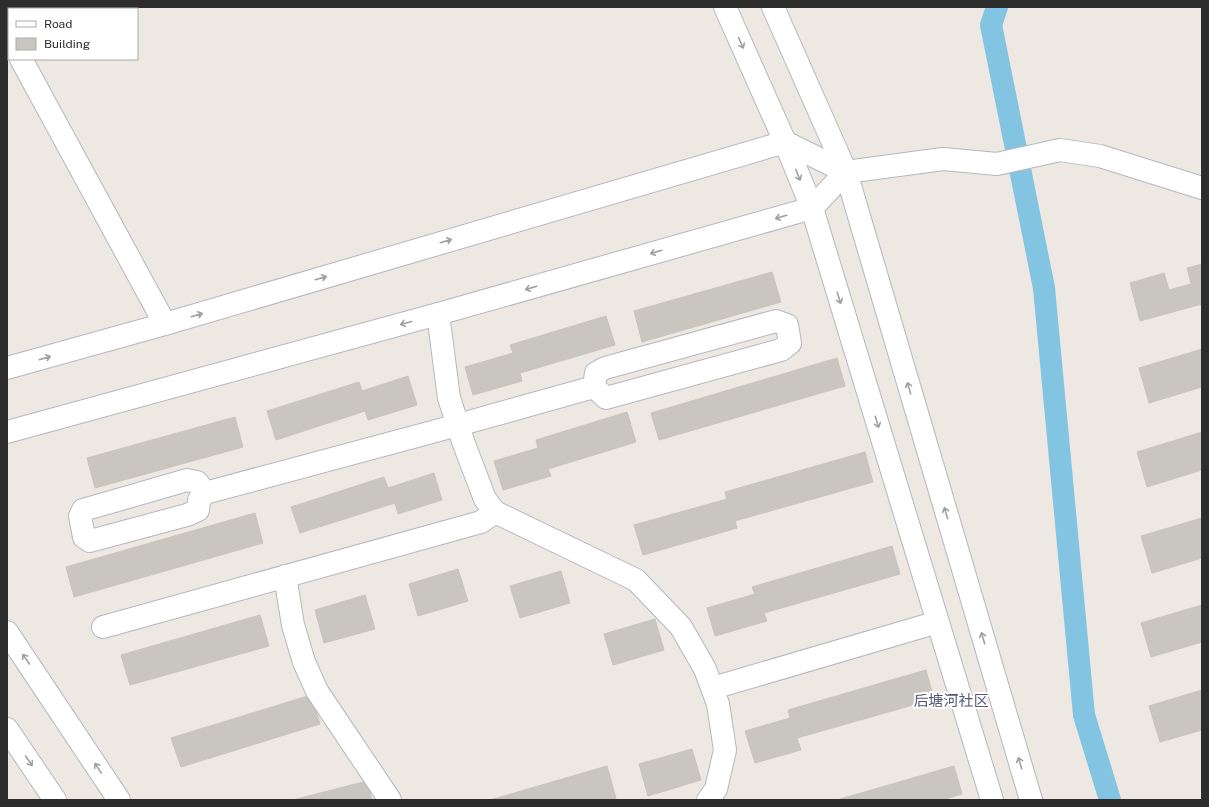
<svg xmlns="http://www.w3.org/2000/svg" width="1209" height="807" font-family="'Public Sans','Noto Sans SC',sans-serif">
<style>
.lines{fill:none;stroke-linecap:round;stroke-linejoin:round}
.canal{stroke:#82c4e1;stroke-width:22}
.building{fill:#c9c6bf;stroke:#c8c4bb}
.minor-casing{stroke:#b5b7bf;stroke-width:24}
.minor{stroke:#fff;stroke-width:22}
.oneway{stroke:#a0a0a0}
.labels{text-anchor:middle;dominant-baseline:central;stroke-width:4;stroke-linejoin:round;paint-order:stroke}
.quarter-label{font-size:15px;fill:#525879;stroke:#fff}
</style>
<rect width="100%" height="100%" fill="#ede8e1"/>
<g class="lines">
<!-- canal -->
<path class="canal" d="M 997,7 L 991,25 L 1044,288 L 1084,715 L 1110,800"/>
</g>
<!-- building -->
<path class="building" d="M 1202,264 L 1202,304 L 1140,321 L 1130,283 L 1164,273 L 1169,290 L 1191,284 L 1187,268 Z
M 772,272 L 781,302 L 642,342 L 634,311 Z
M 606,316 L 615,345 L 520,373 L 522,381 L 473,395 L 465,367 L 513,353 L 510,345 Z
M 1202,349 L 1202,387 L 1149,403 L 1139,368 Z
M 837,358 L 845,386 L 659,440 L 651,413 Z
M 408,376 L 417,405 L 368,420 L 365,411 L 276,440 L 267,411 L 359,382 L 362,391 Z
M 627,412 L 636,442 L 548,469 L 551,476 L 503,490 L 494,461 L 538,448 L 536,440 Z
M 235,417 L 243,447 L 95,488 L 87,458 Z
M 1202,432 L 1202,470 L 1147,487 L 1137,452 Z
M 865,452 L 873,482 L 735,521 L 737,528 L 643,555 L 634,525 L 727,499 L 725,492 Z
M 434,473 L 442,500 L 398,514 L 395,503 L 300,533 L 291,507 L 384,477 L 388,488 Z
M 255,513 L 263,543 L 74,597 L 66,567 Z
M 1202,518 L 1202,558 L 1152,573 L 1141,536 Z
M 892,546 L 900,574 L 764,613 L 767,621 L 715,636 L 707,608 L 755,594 L 752,587 Z
M 458,569 L 468,601 L 418,616 L 409,584 Z
M 561,571 L 570,603 L 520,618 L 510,586 Z
M 365,595 L 375,629 L 324,643 L 315,610 Z
M 1202,605 L 1202,642 L 1151,657 L 1141,623 Z
M 260,615 L 269,646 L 130,685 L 121,655 Z
M 655,619 L 664,650 L 613,665 L 604,634 Z
M 926,670 L 934,699 L 797,738 L 801,750 L 755,763 L 745,731 L 790,718 L 788,710 Z
M 1202,690 L 1202,730 L 1160,742 L 1149,706 Z
M 311,695 L 320,724 L 181,767 L 171,738 Z
M 692,749 L 701,780 L 648,796 L 639,764 Z
M 607,766 L 616,798 L 610,800 L 490,800 Z
M 954,766 L 962,794 L 942,800 L 837,800 Z
M 367,781 L 372,800 L 293,800 Z"/>
<g class="lines">
<defs>
<path id="minor" d="M 725,7 L 785,142 L 812,208 L 992,800
M 773,7 L 846,172 L 1031,800
M 7,34 L 9,38
M 21,59 L 165,324
M 438,314 L 449,398 L 464,444 L 485,499 L 495,512 L 636,580 L 681,627 L 705,669 L 718,704 L 725,750 L 716,789 L 708,800
M 7,368 L 165,324 L 785,142 L 846,172 L 943,159 L 997,164 L 1060,150 L 1100,156 L 1202,188
M 7,432 L 438,314 L 812,208 L 846,172
M 205,493 L 197,482 L 187,480 L 83,510 L 80,516 L 84,537 L 90,541 L 187,515 L 198,510 L 199,500 L 205,493 L 458,425 L 594,387 L 606,398 L 781,350 L 790,343 L 787,325 L 776,321 L 605,368 L 596,373 L 594,387
M 285,576 L 293,625 L 304,662 L 317,691 L 390,800
M 103,627 L 481,522 L 495,512
M 7,632 L 119,800
M 713,688 L 938,622
M 7,729 L 55,800"/>
</defs>
<!-- minor casing -->
<use href="#minor" class="minor-casing"/>
<!-- minor -->
<use href="#minor" class="minor"/>
</g>
<!-- one-way arrows -->
<defs><path id="oneway-shaft" d="M-6 0H5M1.5-3L5.5 0L1.5 3" fill="none" stroke-width="1.6" stroke-linecap="round" stroke-linejoin="round"/></defs>
<g class="oneway">
<use href="#oneway-shaft" transform="translate(741 43) rotate(66)"/>
<use href="#oneway-shaft" transform="translate(798 175) rotate(68)"/>
<use href="#oneway-shaft" transform="translate(781 217) rotate(164)"/>
<use href="#oneway-shaft" transform="translate(446 241) rotate(-16)"/>
<use href="#oneway-shaft" transform="translate(656 252) rotate(164)"/>
<use href="#oneway-shaft" transform="translate(321 278) rotate(-16)"/>
<use href="#oneway-shaft" transform="translate(531 288) rotate(164)"/>
<use href="#oneway-shaft" transform="translate(839 298) rotate(73)"/>
<use href="#oneway-shaft" transform="translate(197 315) rotate(-16)"/>
<use href="#oneway-shaft" transform="translate(406 323) rotate(165)"/>
<use href="#oneway-shaft" transform="translate(45 358) rotate(-16)"/>
<use href="#oneway-shaft" transform="translate(909 388) rotate(-106)"/>
<use href="#oneway-shaft" transform="translate(877 422) rotate(73)"/>
<use href="#oneway-shaft" transform="translate(946 513) rotate(-106)"/>
<use href="#oneway-shaft" transform="translate(983 638) rotate(-106)"/>
<use href="#oneway-shaft" transform="translate(26 659) rotate(-124)"/>
<use href="#oneway-shaft" transform="translate(29 761) rotate(56)"/>
<use href="#oneway-shaft" transform="translate(1020 763) rotate(-106)"/>
<use href="#oneway-shaft" transform="translate(98 768) rotate(-124)"/>
</g>
<g class="labels">
<!-- quarter labels -->
<g class="quarter-label">
<text x="951" y="700">后塘河社区</text>
</g>
</g>
<!-- border -->
<rect width="1209" height="807" fill="none" stroke="#2d2d2d" stroke-width="16"/>
<!-- legend -->
<rect x="8" y="8" width="130" height="52" fill="#ffffff" stroke="#ababab"/>
<rect x="16" y="21" width="20" height="6" fill="#ffffff" stroke="#ababab"/>
<text x="44" y="28" font-size="12" fill="#2d2d2d">Road</text>
<rect x="16" y="38" width="20" height="12" fill="#c9c6bf" stroke="#ababab"/>
<text x="44" y="48" font-size="12" fill="#2d2d2d">Building</text>
</svg>
